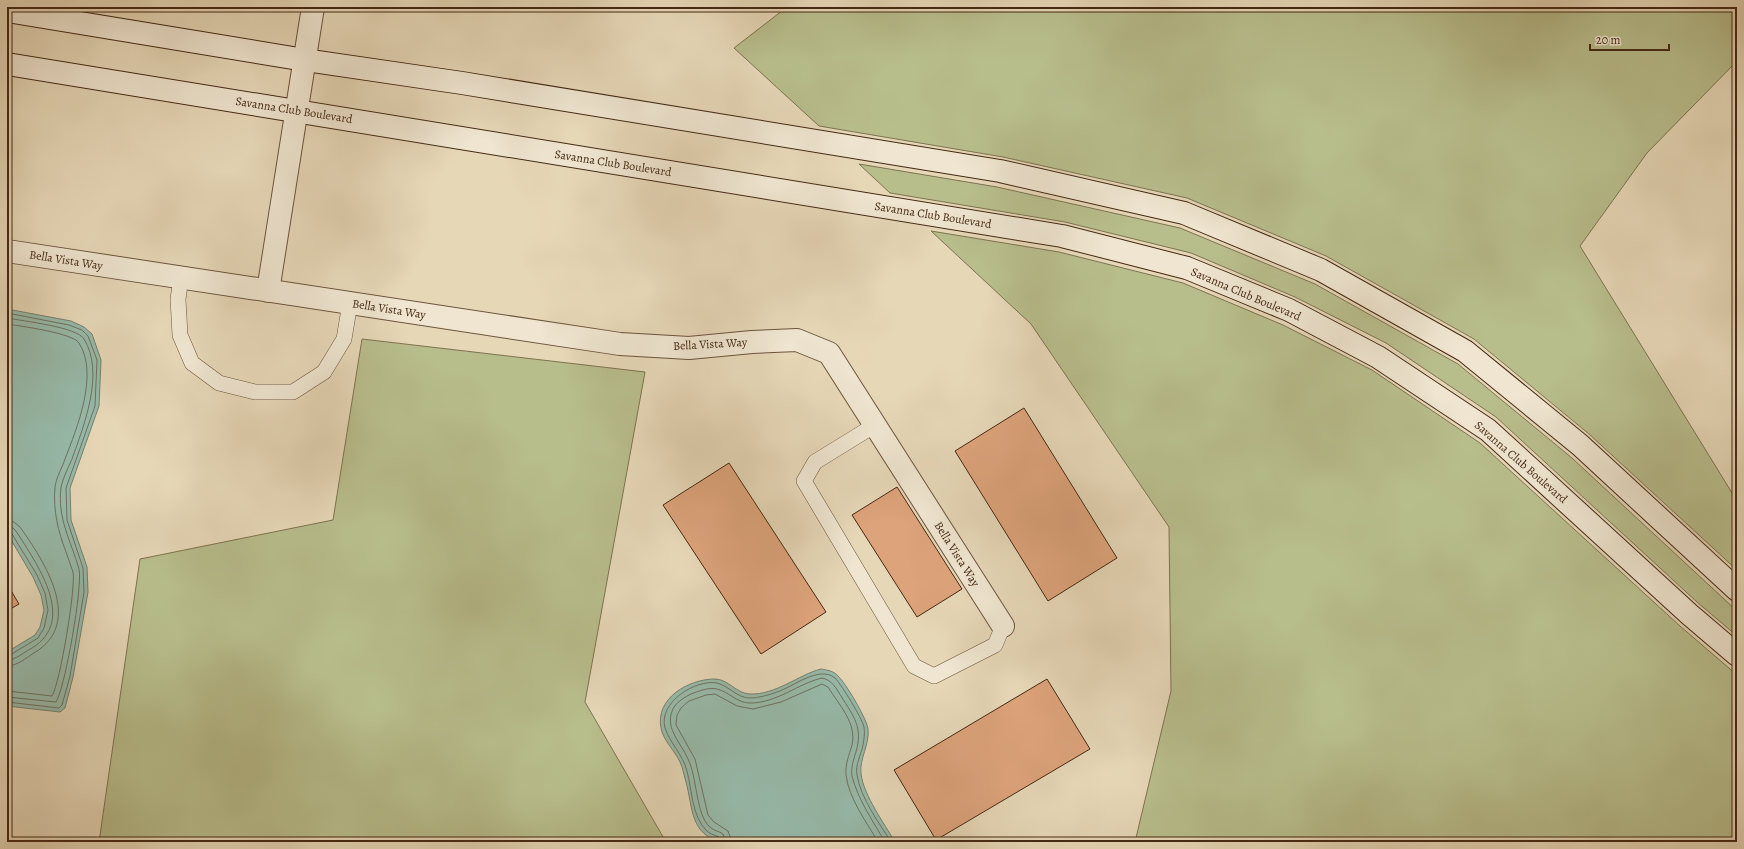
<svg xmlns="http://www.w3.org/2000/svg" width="1744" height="849" font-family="Alegreya,serif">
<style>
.green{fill:#b8bd8c;stroke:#7e7250}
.water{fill:#97baaa;stroke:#76806e}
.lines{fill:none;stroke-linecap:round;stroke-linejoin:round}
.shore{stroke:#6e715e;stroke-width:1}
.building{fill:#dda37b;stroke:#452813}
.lane-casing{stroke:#6d543c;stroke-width:16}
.street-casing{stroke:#6d543c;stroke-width:24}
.secondary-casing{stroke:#452813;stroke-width:24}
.lane{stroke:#efe5d0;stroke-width:15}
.street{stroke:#efe5d0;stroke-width:22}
.secondary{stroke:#efe5d0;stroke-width:22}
.labels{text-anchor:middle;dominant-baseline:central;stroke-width:3;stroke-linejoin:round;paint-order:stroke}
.street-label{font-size:12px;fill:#452813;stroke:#efe5d0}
</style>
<rect width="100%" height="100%" fill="#e6d7b7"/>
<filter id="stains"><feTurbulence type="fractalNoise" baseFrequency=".005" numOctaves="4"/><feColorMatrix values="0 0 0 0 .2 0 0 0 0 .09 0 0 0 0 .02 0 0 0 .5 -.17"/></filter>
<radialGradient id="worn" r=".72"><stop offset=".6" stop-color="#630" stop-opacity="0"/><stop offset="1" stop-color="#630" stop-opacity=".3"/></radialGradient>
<!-- green -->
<path class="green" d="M 787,7 L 1737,7 L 1737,61 L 1647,153 L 1580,246 L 1737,501 L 1737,570 L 1589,434 L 1474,339 L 1326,256 L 1187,198 L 1003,157 L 819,126 L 734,48 Z
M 859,164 L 997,187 L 1180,228 L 1315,284 L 1458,364 L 1572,458 L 1737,611 L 1737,636 L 1697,602 L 1496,417 L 1386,343 L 1295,297 L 1191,253 L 1065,222 L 890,193 Z
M 931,231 L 1059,252 L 1183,283 L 1283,325 L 1372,370 L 1480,443 L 1680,626 L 1737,675 L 1737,842 L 1135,842 L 1171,691 L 1169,527 L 1031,324 Z
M 362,339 L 645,372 L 585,702 L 666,842 L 99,842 L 140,559 L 333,520 Z"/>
<!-- water -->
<path class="water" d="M 7,309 L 71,321 L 84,327 L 92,334 L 101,360 L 99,406 L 70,488 L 71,520 L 87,567 L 88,592 L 73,677 L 65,708 L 60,712 L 7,706 L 7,652 L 35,635 L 40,627 L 44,610 L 41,595 L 33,577 L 7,533 Z
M 821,669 C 827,670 834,671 838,676 C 845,682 867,719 868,729 C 870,744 859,759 861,774 C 864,796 884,823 895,842 L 722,842 C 690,835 693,808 686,782 C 684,776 683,768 680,762 C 675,751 663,740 661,728 C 655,698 689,679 715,679 C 728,679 737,694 750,694 C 776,695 798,675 821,669 Z"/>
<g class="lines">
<!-- shore -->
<path class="shore" d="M 7,313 L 69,325 L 82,330 L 88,336 L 97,360 L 95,406 L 66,488 L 67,520 L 83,568 L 84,592 L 70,676 L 62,705 L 59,708 L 7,702
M 7,318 C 23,321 77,327 84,339 C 105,373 84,425 72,459 C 68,468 63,478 61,487 C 57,518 71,541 79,569 C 83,586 65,688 56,702 L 7,697
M 7,324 C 20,326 73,333 79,343 C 99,374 77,428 65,459 C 62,468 56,478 55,487 C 53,511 58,531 66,552 C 68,559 71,565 73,572 C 76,588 60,683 52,696 L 7,691
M 7,521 L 14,522 L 20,527 C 44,561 85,623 34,653 C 26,658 17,666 7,666
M 7,527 L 13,528 L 16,531 C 36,563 78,620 32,648 C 24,652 16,660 7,660
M 7,532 L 12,534 L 37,575 L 45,593 L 48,610 L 44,628 L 38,638 L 10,655 L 7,655
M 721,842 L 719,837 C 715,835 709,834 706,830 C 692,816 692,790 687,771 C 683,755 670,743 665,728 C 658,702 696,679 717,683 C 729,686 737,698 750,698 C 758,698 769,695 777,692 C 793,687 819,665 835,678 C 841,684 862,718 864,727 C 865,733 864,740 863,745 C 861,755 855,765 857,775 C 861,799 878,821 891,842
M 726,842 L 723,834 C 719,831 714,831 710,827 C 696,816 697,776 688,759 C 680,741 663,727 674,707 C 678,701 685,697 691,694 C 699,691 709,687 717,689 C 729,692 737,703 750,703 C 777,703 797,684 822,678 C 832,680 836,688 841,696 C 854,717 863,727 856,752 C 853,760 851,769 852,776 C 858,800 873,821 885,842
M 732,842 L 728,831 L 714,822 L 708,815 L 695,759 L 676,725 L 677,715 L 681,708 L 689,701 L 706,695 L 715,694 L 737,706 L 753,709 L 781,702 L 822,684 L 828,687 C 839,705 857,723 852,745 C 849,755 845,765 846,775 C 849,799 866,821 878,842"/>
</g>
<!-- building -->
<path class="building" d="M 1024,408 L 1117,558 L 1048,601 L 955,451 Z
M 729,463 L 826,612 L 761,654 L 663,505 Z
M 897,487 L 962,589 L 917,617 L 852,515 Z
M 7,584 L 19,604 L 7,611 Z
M 1047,679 L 1090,749 L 936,840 L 894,770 Z"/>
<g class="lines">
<defs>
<path id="lane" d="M 181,278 L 178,299 L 180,335 L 192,363 L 219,383 L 255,392 L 293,392 L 324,372 L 344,339 L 350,303
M 875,425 L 815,462 L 804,481 L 914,666 L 934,676 L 995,645 L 1003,626"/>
<path id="street" d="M 7,251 L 620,344 L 689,348 L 752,342 L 797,340 L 829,353 L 1003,626
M 268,291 L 313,7"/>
<path id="secondary" d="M 7,11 L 305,60 L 462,83 L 1000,171 L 1184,213 L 1321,270 L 1465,351 L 1580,445 L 1737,590
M 7,64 L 1062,236 L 1187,268 L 1289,310 L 1378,357 L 1488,430 L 1689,614 L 1737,655"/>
</defs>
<!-- lane casing -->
<use href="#lane" class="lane-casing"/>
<!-- street casing -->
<use href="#street" class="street-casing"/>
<!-- secondary casing -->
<use href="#secondary" class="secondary-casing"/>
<!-- lane -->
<use href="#lane" class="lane"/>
<!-- street -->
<use href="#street" class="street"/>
<!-- secondary -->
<use href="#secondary" class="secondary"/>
</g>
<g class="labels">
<!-- street labels -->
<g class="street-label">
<text transform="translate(294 110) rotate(9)">Savanna Club Boulevard</text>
<text transform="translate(613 163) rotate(9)">Savanna Club Boulevard</text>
<text transform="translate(933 215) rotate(9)">Savanna Club Boulevard</text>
<text transform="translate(66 260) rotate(9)">Bella Vista Way</text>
<text transform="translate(1246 294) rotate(23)">Savanna Club Boulevard</text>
<text transform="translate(389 309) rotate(9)">Bella Vista Way</text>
<text transform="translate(710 344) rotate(-3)">Bella Vista Way</text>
<text transform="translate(1521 462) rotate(41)">Savanna Club Boulevard</text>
<text transform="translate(957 554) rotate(58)">Bella Vista Way</text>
</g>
</g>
<!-- margin -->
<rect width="1744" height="849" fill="none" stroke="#e6d7b7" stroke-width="24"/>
<rect x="8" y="8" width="1728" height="833" fill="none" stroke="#452813" stroke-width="2"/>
<rect x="12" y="12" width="1720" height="825" fill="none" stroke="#452813"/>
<!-- scale -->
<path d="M1590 44v6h79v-6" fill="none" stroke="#452813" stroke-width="2"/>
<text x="1596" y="44" font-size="12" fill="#452813" stroke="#efe5d0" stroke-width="3" paint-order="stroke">20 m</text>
<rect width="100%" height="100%" filter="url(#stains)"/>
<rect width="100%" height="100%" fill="url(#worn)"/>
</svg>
